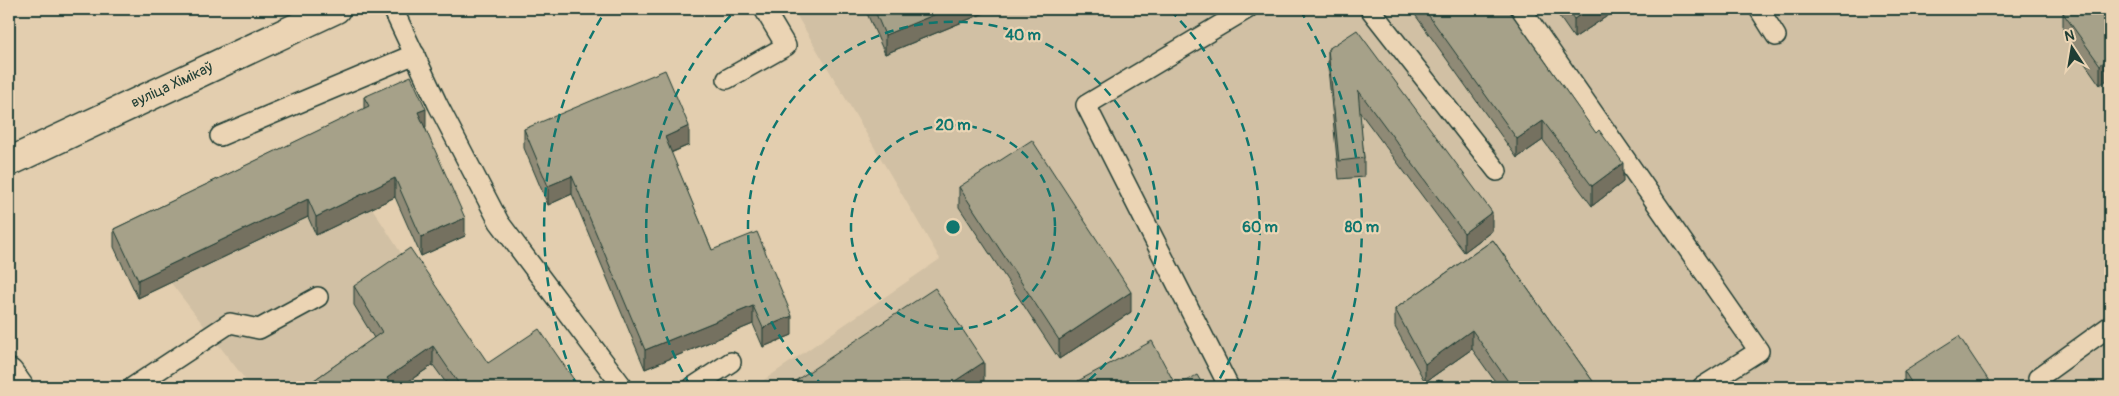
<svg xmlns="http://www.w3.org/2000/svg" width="2119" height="396" font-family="Pangolin,sans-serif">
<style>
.built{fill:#d1c0a4}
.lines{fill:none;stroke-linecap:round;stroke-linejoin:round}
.lane-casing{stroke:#1f3d34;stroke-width:22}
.street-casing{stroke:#1f3d34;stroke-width:31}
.secondary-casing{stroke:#1f3d34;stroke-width:31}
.lane{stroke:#ebd4b4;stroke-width:19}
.street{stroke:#ebd4b4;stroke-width:28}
.secondary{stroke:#ebd4b4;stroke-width:28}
.wall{fill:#8f8a76;stroke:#1f3d34}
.shaded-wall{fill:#747160;stroke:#1f3d34}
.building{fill:#a6a189;stroke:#1f3d34}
.ring{fill:none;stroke:#0f766e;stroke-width:2.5;stroke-dasharray:9 6}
.labels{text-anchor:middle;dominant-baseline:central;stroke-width:4.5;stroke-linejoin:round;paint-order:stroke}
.street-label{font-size:15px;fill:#1f3d34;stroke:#ebd4b4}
.centre{fill:#0f766e;stroke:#ebd4b4;stroke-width:2.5}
.ring-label{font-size:15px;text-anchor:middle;font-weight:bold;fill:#0f766e;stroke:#ebd4b4;stroke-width:4.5;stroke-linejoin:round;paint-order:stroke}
</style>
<rect width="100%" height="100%" fill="#e3ceaf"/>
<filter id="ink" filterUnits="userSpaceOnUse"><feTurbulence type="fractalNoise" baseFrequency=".02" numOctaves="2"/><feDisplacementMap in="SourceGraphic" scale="10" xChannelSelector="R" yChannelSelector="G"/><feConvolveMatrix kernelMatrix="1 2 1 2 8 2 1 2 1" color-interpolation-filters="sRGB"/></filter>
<g filter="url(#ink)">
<!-- built -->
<path class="built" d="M 793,9 L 2110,9 L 2110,387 L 754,387 L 940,259 Z
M 339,139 L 372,208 L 410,267 L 495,387 L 251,387 L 171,283 L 138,298 L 114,247 Z"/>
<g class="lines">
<defs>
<path id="lane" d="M 393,9 L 438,105 L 499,222 L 623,387
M 1370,9 L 1497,171
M 1521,9 L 1759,351 L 1702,387
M 1759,9 L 1776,36
M 727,79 L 786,46 L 764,9
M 220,136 L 415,54
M 2038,378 L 2110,326
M 133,387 L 230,323 L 259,329 L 318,297
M 693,387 L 731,362
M 1229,387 L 1086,105 L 1247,9"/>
<path id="street" d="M 9,162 L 336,9"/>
<path id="secondary" d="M 9,373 L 19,387"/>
</defs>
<!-- lane casing -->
<use href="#lane" class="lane-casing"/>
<!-- street casing -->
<use href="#street" class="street-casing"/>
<!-- secondary casing -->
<use href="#secondary" class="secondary-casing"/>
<!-- lane -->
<use href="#lane" class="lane"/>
<!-- street -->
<use href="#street" class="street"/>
<!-- secondary -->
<use href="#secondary" class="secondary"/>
</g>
<!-- wall -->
<path class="wall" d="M 865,9 L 994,9 L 885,54 Z
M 1411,9 L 1508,9 L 1623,182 L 1592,206 L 1543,140 L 1517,158 Z
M 1554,9 L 1618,9 L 1574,38 Z
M 2110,9 L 2100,85 L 2063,32 L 2063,13 Z
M 1328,49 L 1492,231 L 1464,252 L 1359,111 L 1364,158 L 1364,177 L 1339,179 L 1328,68 Z
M 364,97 L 426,127 L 425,127 L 465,236 L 421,256 L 395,197 L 316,235 L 308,217 L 138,298 L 114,247 L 114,229 L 364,109 Z
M 524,129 L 689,145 L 671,153 L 712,250 L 792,335 L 763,347 L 753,324 L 645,369 L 572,194 L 548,205 L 524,148 Z
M 959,187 L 1131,312 L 1059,359 L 959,207 Z
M 1493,240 L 1597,387 L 1499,387 L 1472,349 L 1425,382 L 1395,327 L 1395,309 Z
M 354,286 L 488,363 L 579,387 L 449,387 L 433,365 L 400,387 L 310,387 L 310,383 L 374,338 L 354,305 Z
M 1904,371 L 1993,387 L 1905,387 L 1904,385 Z
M 1078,381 L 1176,386 L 1204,387 L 1078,387 Z"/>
<!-- shaded-wall -->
<path class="shaded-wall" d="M 948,9 L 994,9 L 885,54 L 885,35 Z
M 1589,9 L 1618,9 L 1574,38 L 1574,19 Z
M 2110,58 L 2110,78 L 2100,85 L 2100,65 Z
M 426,109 L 426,127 L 418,130 L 418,112 Z
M 1543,121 L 1543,140 L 1517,158 L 1517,139 Z
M 689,126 L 689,145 L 665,155 L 665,137 Z
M 1623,163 L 1623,182 L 1592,206 L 1592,186 Z
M 572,176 L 572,194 L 548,205 L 548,186 Z
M 395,178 L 395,197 L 316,235 L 316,217 Z
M 308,199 L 308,217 L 138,298 L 138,280 Z
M 1492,212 L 1492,231 L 1464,252 L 1464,233 Z
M 465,218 L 465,236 L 421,256 L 421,237 Z
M 1131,292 L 1131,312 L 1059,359 L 1059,340 Z
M 753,306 L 753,324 L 645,369 L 645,350 Z
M 792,316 L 792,335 L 763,347 L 763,328 Z
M 1472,330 L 1472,349 L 1425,382 L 1425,364 Z
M 433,346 L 433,365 L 400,387 L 387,387 L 387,378 Z
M 984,362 L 984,381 L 975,387 L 946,387 Z"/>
<!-- building -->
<path class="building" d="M 874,9 L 948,9 L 885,35 Z
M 1424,9 L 1508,9 L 1596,133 L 1599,130 L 1623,163 L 1592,186 L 1543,121 L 1517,139 Z
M 1567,9 L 1589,9 L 1574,19 Z
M 2069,9 L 2110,9 L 2110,58 L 2100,65 L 2063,13 Z
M 1357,30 L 1492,212 L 1464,233 L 1358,90 L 1364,158 L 1339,161 L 1328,49 Z
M 665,70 L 689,126 L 665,137 L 712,250 L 757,232 L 792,316 L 763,328 L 753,306 L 645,350 L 572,176 L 548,186 L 524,129 Z
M 411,76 L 426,109 L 418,112 L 465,218 L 421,237 L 395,178 L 316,217 L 308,199 L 138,280 L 114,229 L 369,106 L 364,97 Z
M 1032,140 L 1131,292 L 1059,340 L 959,187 Z
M 1493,240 L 1597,387 L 1512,387 L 1472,330 L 1425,364 L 1395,309 Z
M 410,248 L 488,363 L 539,329 L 579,387 L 461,387 L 433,346 L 387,378 L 393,387 L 313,387 L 310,383 L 382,332 L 354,286 Z
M 935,288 L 984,362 L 946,387 L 786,387 Z
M 1959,336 L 1993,387 L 1914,387 L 1904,371 Z
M 1152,341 L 1176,386 L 1197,375 L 1204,387 L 1081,387 L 1078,381 Z
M 1439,380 L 1444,387 L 1430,387 Z"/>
</g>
<!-- distance rings -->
<g class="ring">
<circle cx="953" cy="227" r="102"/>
<path d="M824 386A205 205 0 1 1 1082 386"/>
<path d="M690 385A307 307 0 0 1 736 10M1170 10A307 307 0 0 1 1216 385"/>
<path d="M577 387A409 409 0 0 1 606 10M1300 10A409 409 0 0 1 1329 387"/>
</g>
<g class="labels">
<!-- street labels -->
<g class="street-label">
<text transform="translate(172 85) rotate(-25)">вуліца Хімікаў</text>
</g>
</g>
<circle cx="953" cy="227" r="8" class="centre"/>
<g class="ring-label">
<text x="1023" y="40">40 m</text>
<text x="953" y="130">20 m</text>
<text x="1260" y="232">60 m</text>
<text x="1362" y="232">80 m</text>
</g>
<!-- margin -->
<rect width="2119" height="396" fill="none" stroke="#ebd4b4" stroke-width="30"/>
<rect x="15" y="15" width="2089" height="366" fill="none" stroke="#1f3d34" stroke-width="2" filter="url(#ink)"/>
<!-- north arrow -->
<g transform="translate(2072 48) rotate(348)" stroke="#ebd4b4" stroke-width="4" paint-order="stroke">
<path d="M0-4L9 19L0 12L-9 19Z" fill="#1f3d34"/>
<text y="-8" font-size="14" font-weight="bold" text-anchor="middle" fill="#1f3d34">N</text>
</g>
</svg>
